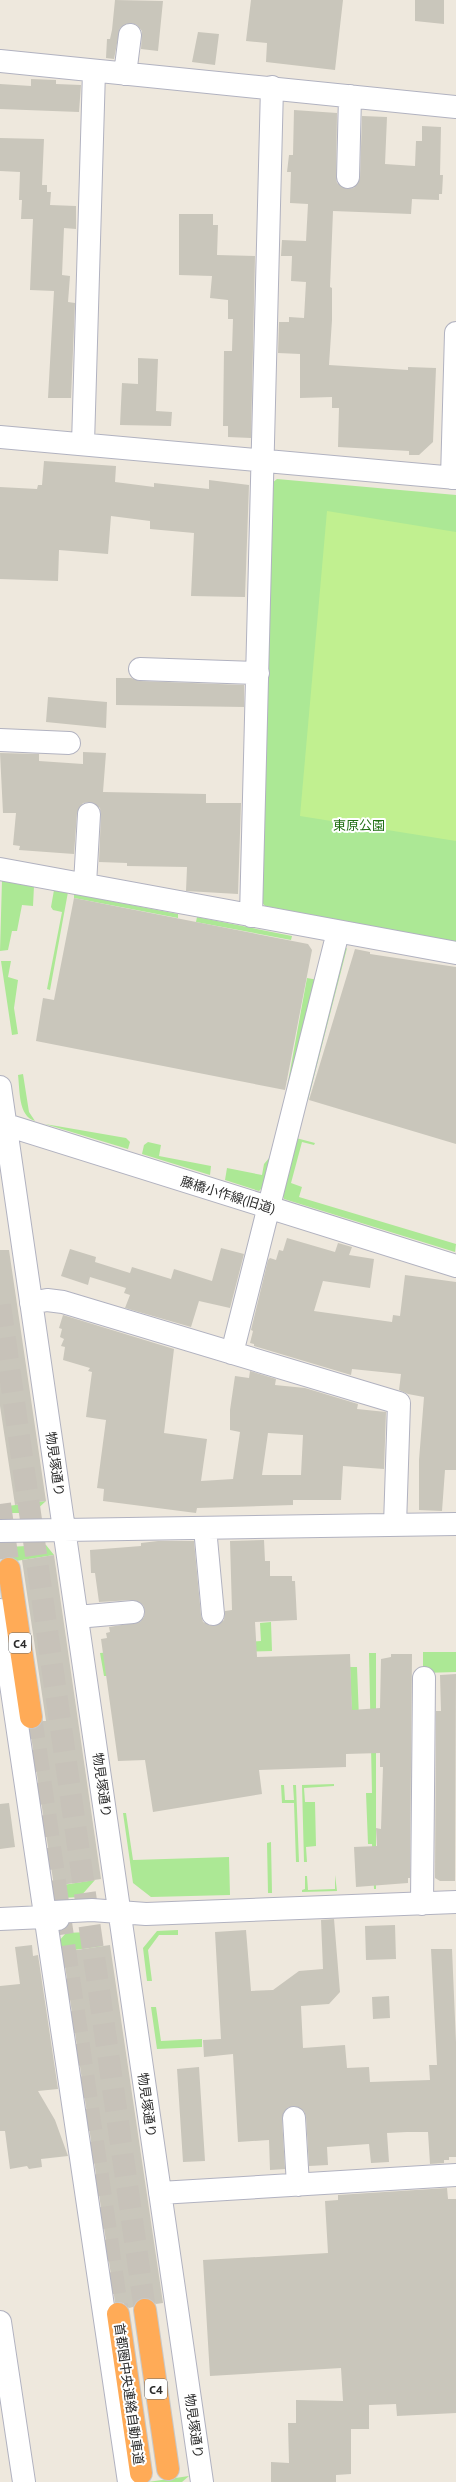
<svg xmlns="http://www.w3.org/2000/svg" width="456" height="2482" font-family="'PT Sans','Noto Sans JP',sans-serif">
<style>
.green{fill:#ace895}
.pitch{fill:#c1f090}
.building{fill:#c9c6bb;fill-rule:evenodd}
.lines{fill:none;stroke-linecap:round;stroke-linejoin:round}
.highway-tunnel{stroke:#c7c2b9;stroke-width:22;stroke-dasharray:22 11;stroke-linecap:butt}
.minor-casing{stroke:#b1b2c0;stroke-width:24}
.highway-casing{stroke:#c8c8c8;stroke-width:24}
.minor{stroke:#fff;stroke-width:22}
.highway{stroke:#ffab57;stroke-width:22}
.labels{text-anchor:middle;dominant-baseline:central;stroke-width:4;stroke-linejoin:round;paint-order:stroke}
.shield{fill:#fff;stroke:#6b6b6b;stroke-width:1}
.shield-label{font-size:12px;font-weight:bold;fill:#2b2b2b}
.park-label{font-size:13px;fill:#216f15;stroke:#fff}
.street-label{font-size:13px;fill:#2b2b2b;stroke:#fff}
</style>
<rect width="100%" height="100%" fill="#eee8dd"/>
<!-- green -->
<path class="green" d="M 277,479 L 456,495 L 456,942 L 265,906 L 260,900 L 272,483 Z
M 2,880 L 34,886 L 33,906 L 22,905 L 17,931 L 12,931 L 8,950 L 0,951 Z
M 54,890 L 68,892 L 50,990 L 47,989 L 62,912 L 53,910 L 51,907 Z
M 74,894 L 178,914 L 178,918 L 74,898 Z
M 197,917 L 292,936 L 291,940 L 196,922 Z
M 347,948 L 308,1100 L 306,1099 L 343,950 Z
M 1,961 L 11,961 L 8,977 L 18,980 L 14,1008 L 18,1034 L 12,1035 Z
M 307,978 L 318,980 L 284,1104 Z
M 23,1074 L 29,1112 L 35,1121 C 18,1116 20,1090 18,1075 Z
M 45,1124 L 126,1138 L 130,1142 L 128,1149 Z
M 296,1138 L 315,1143 L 314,1145 L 302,1142 L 291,1183 L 302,1187 L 299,1197 L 456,1244 L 455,1252 L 284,1199 L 282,1194 Z
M 148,1142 L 161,1145 L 159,1156 L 211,1166 L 210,1175 L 142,1154 L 144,1145 Z
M 275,1151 L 267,1183 L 259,1191 L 225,1180 L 227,1168 L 262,1175 L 264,1164 Z
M 46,1501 L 33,1513 L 0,1513 L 0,1507 Z
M 46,1545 L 54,1555 L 3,1563 L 1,1554 L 7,1547 Z
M 271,1622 L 272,1651 L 104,1656 L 107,1676 L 104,1676 L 100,1653 L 261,1641 L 260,1623 Z
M 423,1652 L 456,1652 L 456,1672 L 423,1673 Z
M 369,1653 L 376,1653 L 376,1889 L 374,1889 L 372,1844 L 368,1844 L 366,1793 L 372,1793 Z
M 350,1667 L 357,1667 L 360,1744 L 353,1744 Z
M 334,1784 L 334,1786 L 304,1788 L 305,1802 L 315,1802 L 316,1846 L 306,1847 L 307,1862 L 304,1862 L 302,1785 Z
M 281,1785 L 284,1785 L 285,1800 L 294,1800 L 293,1785 L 296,1785 L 299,1862 L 296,1862 L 294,1803 L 282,1803 Z
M 123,1813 L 126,1813 L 133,1860 L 229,1857 L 230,1895 L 151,1897 L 133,1883 Z
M 271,1842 L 272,1893 L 268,1893 L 267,1843 Z
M 335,1875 L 337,1891 L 302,1892 L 302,1890 L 305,1889 L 305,1876 L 307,1876 L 308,1890 L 335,1889 Z
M 95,1880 L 80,1897 L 60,1898 L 50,1887 Z
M 178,1930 L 178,1935 L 159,1935 L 148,1950 L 152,1981 L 147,1981 L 143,1948 L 157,1931 Z
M 88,1932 L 103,1946 L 59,1952 L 58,1942 L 66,1933 Z
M 151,2007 L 156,2007 L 161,2041 L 202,2039 L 202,2047 L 157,2049 Z
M 189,2476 L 182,2482 L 148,2482 Z"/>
<!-- pitch -->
<path class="pitch" d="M 327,511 L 456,532 L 456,841 L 300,816 Z"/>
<!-- building -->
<path class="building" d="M 115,0 L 163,1 L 158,51 L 141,49 L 142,31 L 137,25 L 131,23 L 120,28 L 114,59 L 106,58 L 107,39 L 110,39 L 112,30 Z
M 251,0 L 343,0 L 335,70 L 266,62 L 267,43 L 246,41 Z
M 415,0 L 444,0 L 444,24 L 415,21 Z
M 198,32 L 219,34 L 215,65 L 192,62 Z
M 31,79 L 56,80 L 56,84 L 81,85 L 79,112 L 0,109 L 0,84 L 31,86 Z
M 294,110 L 337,113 L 336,177 L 337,183 L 347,189 L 354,188 L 360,178 L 362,116 L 387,117 L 385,164 L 415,166 L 416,141 L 422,141 L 422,126 L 441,127 L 440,175 L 443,175 L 442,194 L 439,194 L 439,200 L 412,199 L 411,214 L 333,211 L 330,287 L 332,288 L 332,320 L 329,365 L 408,370 L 408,367 L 436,368 L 433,442 L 419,455 L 409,455 L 409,451 L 338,447 L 339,408 L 332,408 L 332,397 L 300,398 L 300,354 L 278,353 L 279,322 L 289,322 L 289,317 L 304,318 L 306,282 L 291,281 L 292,256 L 281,256 L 282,240 L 306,241 L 308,204 L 290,203 L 291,172 L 287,172 L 289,155 L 293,155 Z
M 0,138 L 44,139 L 42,185 L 47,185 L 47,192 L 51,192 L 50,205 L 76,206 L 76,229 L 64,228 L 62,275 L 70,276 L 68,302 L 75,303 L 71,398 L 48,398 L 54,291 L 30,290 L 33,219 L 21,219 L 22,200 L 19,200 L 20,172 L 0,171 Z
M 179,214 L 213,214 L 213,225 L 218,225 L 217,255 L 255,256 L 251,438 L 228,437 L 228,426 L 223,426 L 224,351 L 232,351 L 233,319 L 228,319 L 228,300 L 210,298 L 212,276 L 179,275 Z
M 138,358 L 158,359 L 156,411 L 172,412 L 171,426 L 120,425 L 122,383 L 138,384 Z
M 44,461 L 116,466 L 115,482 L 154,487 L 154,483 L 209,489 L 209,480 L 249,485 L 245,597 L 191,596 L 194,533 L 150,529 L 150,521 L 111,516 L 108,554 L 59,550 L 58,581 L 0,579 L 0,487 L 37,489 L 38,485 L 42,485 Z
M 116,678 L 131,678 L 140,681 L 244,685 L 244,707 L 116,705 Z
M 48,697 L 107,702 L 106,728 L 46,722 Z
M 83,752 L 106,753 L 103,792 L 206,794 L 206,803 L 241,803 L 238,894 L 186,891 L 187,867 L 127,866 L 127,863 L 99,862 L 101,814 L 100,808 L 90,802 L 83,803 L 77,813 L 74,854 L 19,850 L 20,846 L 13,845 L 16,813 L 3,813 L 0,753 L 39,754 L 39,761 L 83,764 Z
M 74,898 L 308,944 L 312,950 L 285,1090 L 36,1041 L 43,998 L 54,1000 Z
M 355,949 L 370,952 L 370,954 L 456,967 L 456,1144 L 309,1100 Z
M 287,1238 L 335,1252 L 338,1243 L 352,1247 L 349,1255 L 374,1259 L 370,1288 L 323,1281 L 314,1311 L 392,1322 L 393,1315 L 400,1316 L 405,1275 L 456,1282 L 456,1470 L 445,1470 L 442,1511 L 419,1510 L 419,1460 L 424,1397 L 408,1394 L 399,1390 L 401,1374 L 352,1369 L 351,1375 L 254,1346 L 254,1344 L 250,1343 L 253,1331 L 251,1330 L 268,1260 L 270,1258 L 276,1260 L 279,1250 L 283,1251 Z
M 221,1248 L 244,1254 L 230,1308 L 199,1301 L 191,1327 L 125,1308 L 130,1295 L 124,1293 L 126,1288 L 90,1277 L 88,1285 L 61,1276 L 70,1249 L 96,1257 L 95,1262 L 130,1273 L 132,1267 L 171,1279 L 174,1269 L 212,1281 Z
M 0,1250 L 9,1250 L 46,1501 L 15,1505 L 0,1406 Z
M 63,1315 L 174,1349 L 164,1433 L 207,1439 L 201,1481 L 233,1479 L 240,1432 L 230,1430 L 230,1410 L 235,1376 L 249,1378 L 250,1371 L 276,1379 L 275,1385 L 305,1388 L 358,1404 L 357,1409 L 386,1412 L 384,1469 L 343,1466 L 341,1500 L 293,1500 L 293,1505 L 197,1508 L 196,1513 L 103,1501 L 104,1489 L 97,1488 L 106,1420 L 86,1417 L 92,1372 L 88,1371 L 90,1368 L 63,1360 L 65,1347 L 61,1346 L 64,1339 L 60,1337 L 62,1329 L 59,1328 ZM 268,1433 L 303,1435 L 301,1475 L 262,1475 Z
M 264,1540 L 265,1561 L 270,1561 L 270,1576 L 292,1576 L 292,1581 L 295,1581 L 297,1620 L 255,1622 L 257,1657 L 350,1654 L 352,1710 L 380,1708 L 381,1659 L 391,1657 L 391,1654 L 412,1654 L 410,1878 L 408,1878 L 408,1883 L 356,1887 L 354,1847 L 377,1846 L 376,1828 L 381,1829 L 383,1767 L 380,1767 L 380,1753 L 346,1754 L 346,1767 L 259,1770 L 262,1794 L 153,1812 L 145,1760 L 118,1761 L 101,1639 L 107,1638 L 106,1633 L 110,1632 L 109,1627 L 140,1622 L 144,1617 L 145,1611 L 143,1605 L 132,1600 L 99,1602 L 95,1573 L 91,1573 L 90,1550 L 141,1546 L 141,1543 L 158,1541 L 194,1541 L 201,1615 L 203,1622 L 214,1626 L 224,1620 L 225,1611 L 232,1610 L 230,1541 Z
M 54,1555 L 101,1879 L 54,1886 L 30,1729 L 38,1727 L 43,1721 L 46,1721 L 22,1560 Z
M 456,1674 L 455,1881 L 440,1881 L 435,1878 L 436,1711 L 441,1711 L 440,1675 Z
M 9,1803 L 15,1847 L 0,1849 L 0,1804 Z
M 334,1919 L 340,1992 L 329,2004 L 301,2006 L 303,2048 L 345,2045 L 347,2068 L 369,2067 L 370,2082 L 430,2080 L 429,2065 L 437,2065 L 431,1949 L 452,1949 L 456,2042 L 456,2157 L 449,2157 L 449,2160 L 444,2160 L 444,2163 L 430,2164 L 428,2132 L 407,2132 L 387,2133 L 389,2162 L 371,2163 L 369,2144 L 327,2147 L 328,2165 L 309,2166 L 306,2117 L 304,2111 L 294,2106 L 287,2108 L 282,2118 L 285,2169 L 270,2170 L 269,2140 L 238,2142 L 233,2054 L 204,2057 L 203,2040 L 221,2039 L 215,1932 L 246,1930 L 251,1991 L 273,1990 L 299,1971 L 323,1969 L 321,1920 Z
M 395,1925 L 396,1959 L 366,1960 L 365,1926 Z
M 32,1945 L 33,1956 L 38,1955 L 58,2089 L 38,2091 L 55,2120 L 68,2156 L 41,2159 L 42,2167 L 29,2169 L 27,2166 L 10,2169 L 5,2131 L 0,2131 L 0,1986 L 20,1984 L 15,1947 Z
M 110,1945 L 163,2303 L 156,2304 L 150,2299 L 143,2298 L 137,2300 L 133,2307 L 129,2308 L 123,2303 L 115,2302 L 63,1952 Z
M 389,1996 L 390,2018 L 373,2019 L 372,1997 Z
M 199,2067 L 205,2161 L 183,2162 L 177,2069 Z
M 447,2188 L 448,2199 L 456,2199 L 456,2413 L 397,2416 L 396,2404 L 369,2405 L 369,2429 L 351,2429 L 351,2474 L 336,2475 L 336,2482 L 271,2482 L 271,2462 L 289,2463 L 288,2423 L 296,2423 L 296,2400 L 343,2401 L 341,2368 L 210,2376 L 203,2260 L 328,2253 L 325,2201 L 338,2200 L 338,2195 Z"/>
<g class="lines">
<!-- highway-tunnel -->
<path class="highway-tunnel" d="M 0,1305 L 145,2310
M 0,1504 L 9,1569
M 31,1717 L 118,2314"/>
<defs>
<path id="minor" d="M 0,61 L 456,107
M 125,74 L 130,35
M 348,177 L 350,96
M 0,437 L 456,478
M 83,444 L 94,71
M 452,478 L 456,333
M 140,669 L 258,673
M 0,740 L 69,743
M 0,869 L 456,953
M 85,884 L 89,814
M 251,916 L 272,87
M 0,1087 L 202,2482
M 0,1123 L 456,1266
M 31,1303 L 47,1300 L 63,1302 L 399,1403 L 395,1525
M 232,1353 L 338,932
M 205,1528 L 213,1614
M 0,1531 L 456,1524
M 0,1610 L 129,2482
M 77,1617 L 133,1612
M 422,1904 L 424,1678
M 44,1917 L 53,1912 L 92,1910 L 146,1914 L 456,1902
M 0,1919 L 44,1917 L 58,1919
M 294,2118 L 298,2185
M 160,2193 L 456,2175
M 0,2322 L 24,2482"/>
<path id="highway" d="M 9,1569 L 31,1717
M 145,2310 L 168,2469
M 118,2314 L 141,2473"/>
</defs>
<!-- minor casing -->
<use href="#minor" class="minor-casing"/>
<!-- highway casing -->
<use href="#highway" class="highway-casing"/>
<!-- minor -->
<use href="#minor" class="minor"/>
<!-- highway -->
<use href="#highway" class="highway"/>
</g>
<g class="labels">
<!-- shield labels -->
<g class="shield">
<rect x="9" y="1633" width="22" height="20" rx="3"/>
<rect x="145" y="2379" width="22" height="20" rx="3"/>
</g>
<g class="shield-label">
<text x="20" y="1643">C4</text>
<text x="156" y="2389">C4</text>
</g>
<!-- park labels -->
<g class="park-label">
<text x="359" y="825">東原公園</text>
</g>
<!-- street labels -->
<g class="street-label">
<text transform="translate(228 1195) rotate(17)">藤橋小作線(旧道)</text>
<text transform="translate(55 1464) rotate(82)">物見塚通り</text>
<text transform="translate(102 1785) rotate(82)">物見塚通り</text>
<text transform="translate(147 2105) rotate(82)">物見塚通り</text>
<text transform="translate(129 2394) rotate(82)">首都圏中央連絡自動車道</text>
<text transform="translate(194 2426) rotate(82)">物見塚通り</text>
</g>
</g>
</svg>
